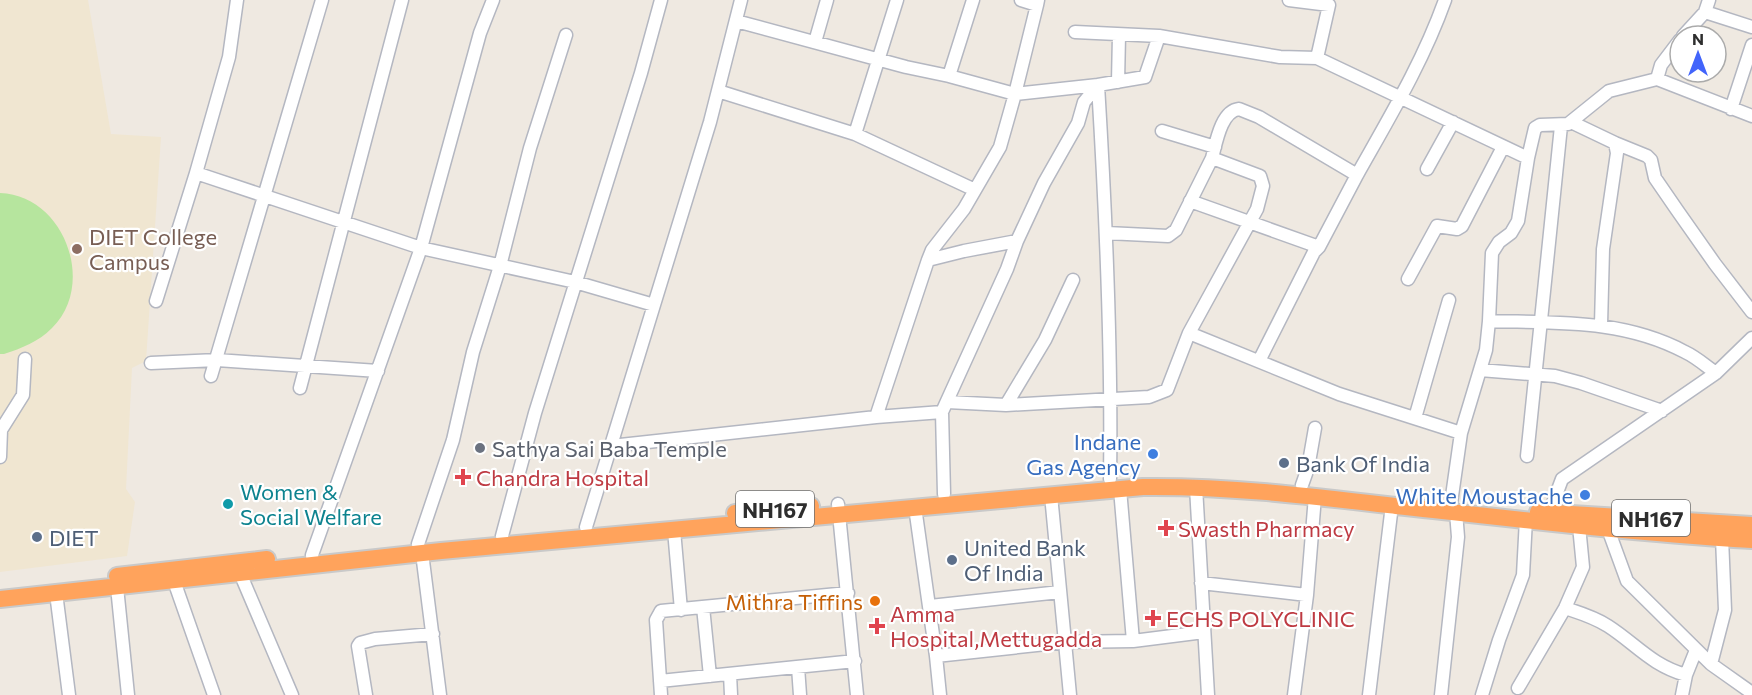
<svg xmlns="http://www.w3.org/2000/svg" width="1752" height="695" font-family="Commissioner,sans-serif">
<style>
.education{fill:#f0e6d1}
.green{fill:#b6e59e}
.lines{fill:none;stroke-linecap:round;stroke-linejoin:round}
.minor-casing{stroke:#b4b7c1;stroke-width:15}
.highway-casing{stroke:#c9c9c9;stroke-width:20}
.minor{stroke:#fff;stroke-width:12}
.highway{stroke:#ffa35c;stroke-width:16}
.education-dot{fill:#8d6e63;stroke:#fff;stroke-width:2}
.worship-dot{fill:#6b7280;stroke:#fff;stroke-width:2}
.shop-dot{fill:#3f7fe0;stroke:#fff;stroke-width:2}
.service-dot{fill:#5c6f8a;stroke:#fff;stroke-width:2}
.health-dot{fill:#e0444e;stroke:#fff;stroke-width:2}
.culture-dot{fill:#0f9aa8;stroke:#fff;stroke-width:2}
.food-dot{fill:#e8710a;stroke:#fff;stroke-width:2}
.labels{text-anchor:middle;dominant-baseline:central;stroke-width:4.5;stroke-linejoin:round;paint-order:stroke}
.shield{fill:#fff;stroke:#6d6d6d;stroke-width:1.5}
.shield-label{font-size:21px;font-weight:bold;fill:#2e2e2e}
.education-label{font-size:22px;fill:#785e54;stroke:#fff;text-anchor:start}
.shop-label{font-size:22px;fill:#366cbe;stroke:#fff;text-anchor:end}
.worship-label{font-size:22px;fill:#5b616d;stroke:#fff;text-anchor:start}
.service-label{font-size:22px;fill:#4e5e75;stroke:#fff;text-anchor:start}
.health-label{font-size:22px;fill:#be3a42;stroke:#fff;text-anchor:start}
.culture-label{font-size:22px;fill:#0d838f;stroke:#fff;text-anchor:start}
.food-label{font-size:22px;fill:#c56008;stroke:#fff;text-anchor:end}
</style>
<rect width="100%" height="100%" fill="#efe9e1"/>
<!-- education -->
<path class="education" d="M 0,0 L 88,0 L 111,134 L 161,137 L 146,361 L 132,368 L 126,489 L 135,502 L 127,556 L 0,572 Z"/>
<!-- green -->
<path class="green" d="M 0,193 C 64,195 97,284 52,328 C 38,342 22,348 4,354 L 0,354 Z"/>
<g class="lines">
<defs>
<path id="minor" d="M 237,0 L 229,57 L 196,173 L 421,248 L 480,33 L 493,0
M 1021,0 L 1037,5 L 1038,0
M 1705,12 L 1752,27
M 736,21 L 906,67 L 949,76 L 973,0
M 1075,32 L 1159,36 L 1280,57 L 1317,58 L 1329,5 L 1289,0
M 1683,36 L 1705,12 L 1709,0
M 815,42 L 827,0
M 1317,58 L 1528,158
M 949,76 L 1015,94 L 1037,5
M 1657,79 L 1752,116
M 1118,82 L 1119,35
M 1098,85 L 1084,102 L 1078,123 L 1044,183 L 1017,241 L 964,251 L 928,260 L 932,250 L 964,209 L 1000,147 L 1015,94 Z
M 718,91 L 855,134 L 975,190
M 1731,109 L 1752,45
M 1571,122 L 1615,143 L 1617,153 L 1603,249 L 1601,325
M 1162,131 L 1215,147
M 855,134 L 897,0
M 1615,143 L 1647,156 L 1651,160 L 1655,178 L 1677,210 L 1715,264 L 1752,312
M 1427,169 L 1453,122
M 1357,175 C 1389,118 1423,62 1445,0
M 1190,201 L 1319,247
M 1107,233 L 1168,236 L 1176,230 L 1212,158
M 928,260 L 876,417 L 942,412 L 1007,269 L 1017,241
M 1408,279 L 1437,226 L 1457,229 L 1462,226 L 1503,147
M 156,301 L 196,173
M 1489,321 C 1557,323 1623,319 1685,352 C 1696,357 1706,366 1716,373
M 1259,361 L 1314,252 L 1319,247 L 1357,175 L 1259,117 L 1239,109 C 1221,111 1216,143 1212,158 L 1260,176 L 1263,186 L 1257,209 L 1189,333 L 1339,394 L 1461,433 L 1451,503
M 151,363 L 217,360 L 378,371
M 1480,370 L 1555,376 L 1581,383 L 1662,411
M 211,376 L 322,0
M 300,388 L 402,0
M 947,402 L 1006,405 L 1045,340 L 1073,280
M 1006,405 L 1149,397 L 1167,390 L 1189,333
M 942,412 L 944,494
M 1415,418 L 1449,300
M 1461,433 L 1486,350 L 1489,321 L 1492,253 L 1499,242 L 1511,233 L 1518,221 L 1528,158 L 1535,128 L 1540,125 L 1568,124 L 1609,91 L 1657,79 L 1661,65 L 1680,40
M 611,446 L 876,417
M 1527,456 L 1561,126
M 0,457 L 1,430 L 23,395 L 25,359
M 1110,479 C 1112,347 1106,216 1098,85 L 1145,77 L 1159,36
M 1302,485 L 1308,468 L 1315,428
M 1196,487 L 1208,695
M 1120,489 L 1133,641 L 1204,632
M 1051,495 L 1070,695
M 838,504 L 857,695
M 915,507 L 936,656
M 1550,511 L 1562,479 L 1716,373 L 1752,338
M 586,527 L 710,122 L 741,0
M 1608,529 L 1627,581 L 1711,664 L 1725,610 L 1722,538
M 674,530 L 681,610
M 502,536 L 535,413 L 641,73 L 661,0
M 418,544 L 453,440 L 473,352 L 500,266 L 530,148 L 566,35
M 422,553 L 440,695
M 313,564 L 312,555 L 421,248 L 575,282 L 654,305
M 240,573 L 292,695
M 174,581 L 214,695
M 1201,583 L 1307,595
M 117,587 L 128,695
M 56,593 L 69,695
M 930,606 L 1060,592
M 703,607 L 710,676
M 1565,608 C 1580,613 1594,617 1608,626 C 1636,644 1651,665 1686,675
M 1711,664 L 1752,693
M 798,667 L 800,695
M 730,674 L 731,695
M 660,681 L 855,661
M 1518,688 L 1565,608 L 1583,567 L 1579,526
M 366,695 L 358,646 L 360,643 L 375,639 L 433,634
M 661,695 L 656,620 L 661,611 L 848,593
M 940,695 L 936,656 L 1065,642 L 1133,641
M 1294,695 L 1307,595 L 1315,496
M 1369,695 L 1392,505
M 1441,695 L 1458,537 L 1456,512
M 1482,695 L 1499,640 L 1523,575 L 1526,519
M 1682,695 L 1686,675 L 1696,650"/>
<path id="highway" d="M 1538,512 L 1752,525
M 735,513 L 811,506
M 117,576 L 267,559
M 0,599 L 441,551 L 1143,487 C 1228,486 1311,496 1396,506 C 1514,519 1633,533 1752,540"/>
</defs>
<!-- minor casing -->
<use href="#minor" class="minor-casing"/>
<!-- highway casing -->
<use href="#highway" class="highway-casing"/>
<!-- minor -->
<use href="#minor" class="minor"/>
<!-- highway -->
<use href="#highway" class="highway"/>
</g>
<!-- markers -->
<circle class="education-dot" cx="77" cy="249" r="6"/>
<circle class="worship-dot" cx="480" cy="448" r="6"/>
<g class="shop-dot">
<circle cx="1153" cy="454" r="6"/>
<circle cx="1585" cy="495" r="6"/>
</g>
<g class="service-dot">
<circle cx="1284" cy="463" r="6"/>
<circle cx="37" cy="537" r="6"/>
<circle cx="952" cy="560" r="6"/>
</g>
<g class="health-dot">
<path d="M460 468h6v6h6v6h-6v6h-6v-6h-6v-6h6z"/>
<path d="M1163 519h6v6h6v6h-6v6h-6v-6h-6v-6h6z"/>
<path d="M1150 609h6v6h6v6h-6v6h-6v-6h-6v-6h6z"/>
<path d="M874 617h6v6h6v6h-6v6h-6v-6h-6v-6h6z"/>
</g>
<circle class="culture-dot" cx="228" cy="504" r="6"/>
<circle class="food-dot" cx="875" cy="601" r="6"/>
<g class="labels">
<!-- shield labels -->
<g class="shield">
<rect x="736" y="491" width="78" height="36" rx="4.5"/>
<rect x="1612" y="500" width="78" height="36" rx="4.5"/>
</g>
<g class="shield-label">
<text x="775" y="509">NH167</text>
<text x="1651" y="518">NH167</text>
</g>
<!-- education labels -->
<g class="education-label">
<text x="89" y="236">DIET College<tspan x="89" dy="25">Campus</tspan></text>
</g>
<!-- shop labels -->
<g class="shop-label">
<text x="1141" y="441">Indane<tspan x="1141" dy="25">Gas Agency</tspan></text>
<text x="1573" y="495">White Moustache</text>
</g>
<!-- worship labels -->
<g class="worship-label">
<text x="492" y="448">Sathya Sai Baba Temple</text>
</g>
<!-- service labels -->
<g class="service-label">
<text x="1296" y="463">Bank Of India</text>
<text x="49" y="537">DIET</text>
<text x="964" y="547">United Bank<tspan x="964" dy="25">Of India</tspan></text>
</g>
<!-- health labels -->
<g class="health-label">
<text x="476" y="477">Chandra Hospital</text>
<text x="1178" y="528">Swasth Pharmacy</text>
<text x="890" y="613">Amma<tspan x="890" dy="25">Hospital,Mettugadda</tspan></text>
<text x="1166" y="618">ECHS POLYCLINIC</text>
</g>
<!-- culture labels -->
<g class="culture-label">
<text x="240" y="491">Women &amp;<tspan x="240" dy="25">Social Welfare</tspan></text>
</g>
<!-- food labels -->
<g class="food-label">
<text x="863" y="601">Mithra Tiffins</text>
</g>
</g>
<!-- north arrow -->
<g transform="translate(1698 54)"><circle r="28" fill="#ffffff" stroke="#ababab" stroke-width="1.5"/>
<path d="M0-4.5L10 22L0 15L-10 22Z" fill="#4264fb"/>
<text y="-9" font-size="16" font-weight="bold" text-anchor="middle" fill="#2e2e2e">N</text>
</g>
</svg>
